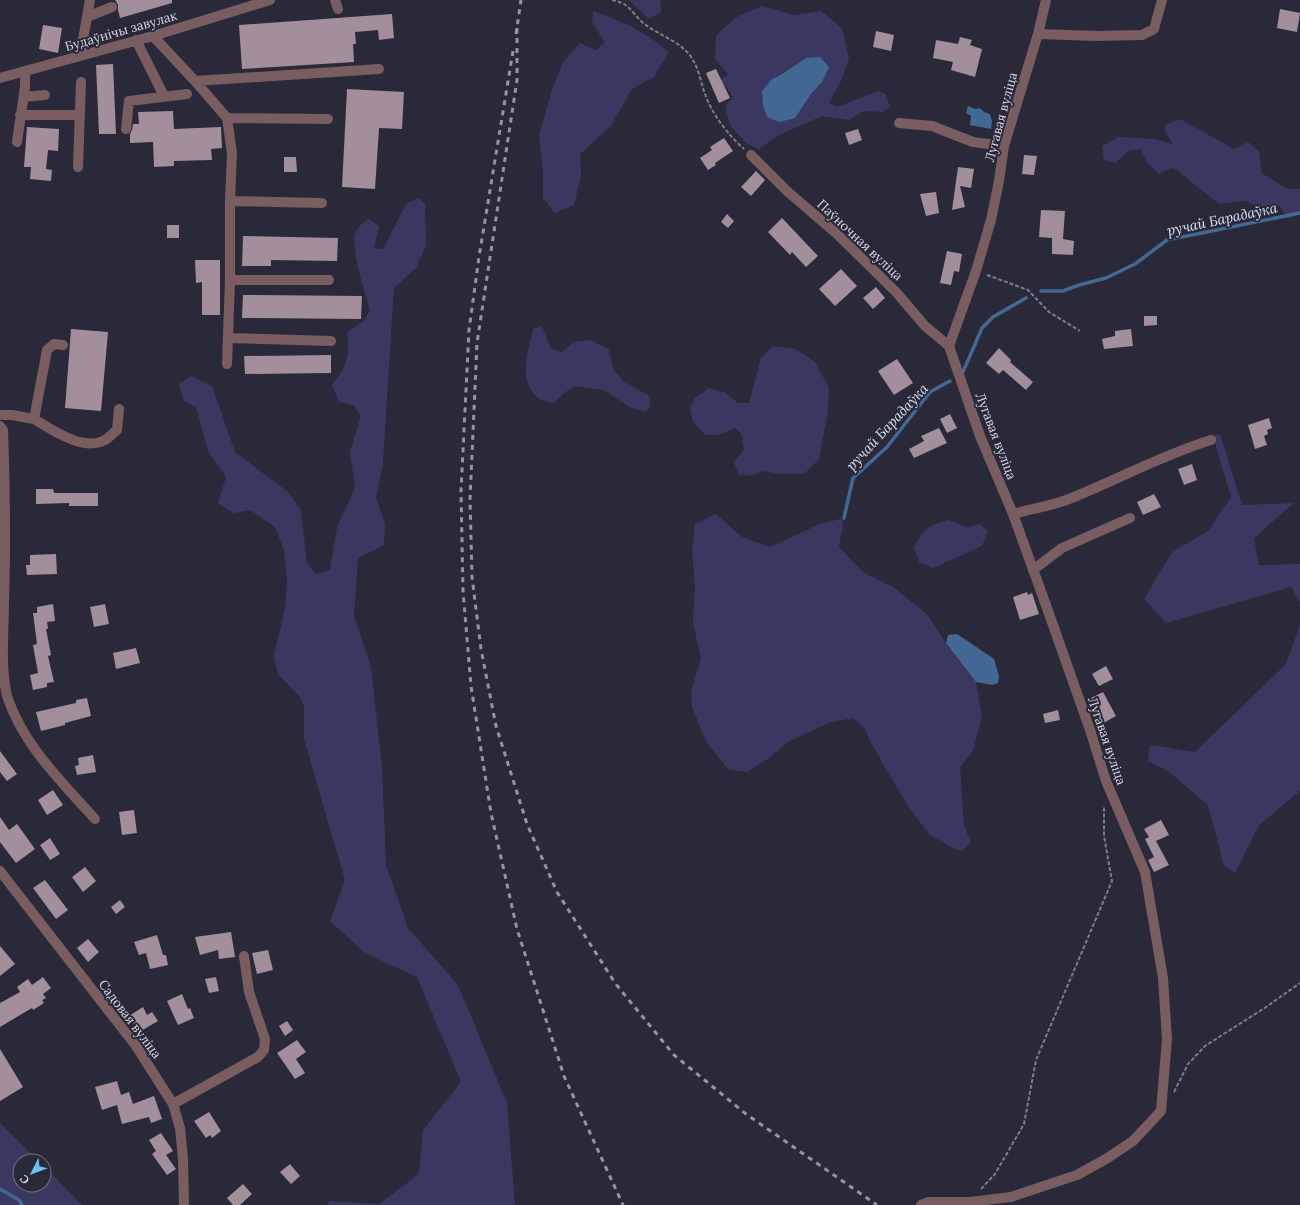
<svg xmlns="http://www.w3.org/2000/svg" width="1300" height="1205" font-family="Lora,serif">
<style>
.green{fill:#3a3860;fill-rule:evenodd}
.water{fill:#446894}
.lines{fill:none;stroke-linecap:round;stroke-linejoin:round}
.stream{stroke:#446894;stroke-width:3.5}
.building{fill:#a38e9b}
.path{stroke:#7d7d8c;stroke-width:2;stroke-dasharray:4 2;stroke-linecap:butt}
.minor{stroke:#7a5d61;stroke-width:10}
.rail{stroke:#9494a2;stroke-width:3;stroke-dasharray:5 5;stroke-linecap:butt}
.labels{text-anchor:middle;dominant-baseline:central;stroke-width:4;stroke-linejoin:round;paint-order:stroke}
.street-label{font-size:13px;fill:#dadae6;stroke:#29293a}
.water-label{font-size:14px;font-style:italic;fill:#d8e3f1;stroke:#29293a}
</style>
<rect width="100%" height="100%" fill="#29293a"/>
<!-- green -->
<path class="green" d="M 629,0 L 659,0 L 661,2 L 661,12 L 649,19 Z
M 762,6 L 794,15 L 821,11 L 842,28 L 849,58 L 841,81 L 829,103 L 837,107 L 878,91 L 886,94 L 890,107 L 882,112 L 864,111 L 849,120 L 822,116 L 777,136 L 759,149 L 746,143 L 730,125 L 725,106 L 733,98 L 726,86 L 720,88 L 716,84 L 728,74 L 715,59 L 716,35 L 737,17 ZM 806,58 L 822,82 L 811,94 L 795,118 L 772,79 Z
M 593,11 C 624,22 644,31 669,52 L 654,77 L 632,89 L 610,127 L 580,154 L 581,175 L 574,205 L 555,213 L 543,198 L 543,172 L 539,135 L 553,87 L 563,62 L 580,43 L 596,50 L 605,42 L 592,23 Z
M 1180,119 L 1234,149 L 1248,142 L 1259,151 L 1262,173 L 1287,189 L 1300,189 L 1300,213 L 1288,219 L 1280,206 L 1265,209 L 1245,201 L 1219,204 L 1173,167 L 1159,174 L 1147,163 L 1141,149 L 1128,151 L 1115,163 L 1104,160 L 1102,146 L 1118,137 L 1155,139 L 1173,144 L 1165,132 L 1165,125 Z
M 419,198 L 425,204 L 426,245 L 416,268 L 394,288 L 383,464 L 376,498 L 385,524 L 384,545 L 358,558 L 354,616 L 371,667 L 382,766 L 386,865 L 408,928 L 458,985 L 507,1103 L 515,1205 L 328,1205 L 329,1201 L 379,1204 L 419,1174 L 423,1130 L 461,1082 L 417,977 L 365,953 L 330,921 L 345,880 L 304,739 L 304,707 L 300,697 L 278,674 L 274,656 L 285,608 L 287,582 L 284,550 L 275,527 L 250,510 L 233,513 L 218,503 L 226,477 L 209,453 L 196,407 L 184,401 L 179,384 L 191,376 L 212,386 L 235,452 L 288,492 L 301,510 L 307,563 L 316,574 L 330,570 L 337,527 L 355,488 L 350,452 L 361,416 L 354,405 L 339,402 L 332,385 C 347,364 350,358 347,332 L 363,322 L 370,310 C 365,293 351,250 355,234 C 358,227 363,222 369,219 L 379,226 L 374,248 L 383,249 L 406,204 Z
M 542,326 L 551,349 L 562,352 L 574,342 L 591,340 L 609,350 L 613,369 L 624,382 L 648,395 L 651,406 L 646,412 L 631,408 L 604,390 L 574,386 L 563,394 L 554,403 C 550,402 543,401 539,399 C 517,381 528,352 533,329 Z
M 773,346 L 796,349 L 815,362 L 829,388 L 828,411 L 819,459 L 804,474 L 782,474 L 763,471 L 750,476 L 738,474 L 734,462 L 744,449 L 741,433 L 735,428 L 719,435 L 706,435 L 693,422 L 690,407 L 695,398 L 709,388 L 724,392 L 738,403 L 749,403 L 761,358 Z
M 1220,434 L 1242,505 L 1294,503 L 1254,538 L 1259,565 L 1300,564 L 1300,603 L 1291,587 L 1166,623 L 1144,599 L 1172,552 L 1208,531 L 1231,497 L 1213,436 Z
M 716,514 L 742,537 L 770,547 L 820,524 L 844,518 L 839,547 L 863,572 L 893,587 L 927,614 L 946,643 L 976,682 L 982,716 L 973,751 L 960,767 L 964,825 L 971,843 L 962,851 L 956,850 L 929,834 L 911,810 L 893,781 L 870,741 L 865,729 L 853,718 L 828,723 L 788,742 L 769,758 L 747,772 L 729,770 L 707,743 L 692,707 L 691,692 L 701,658 L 693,623 L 695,586 L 692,550 L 695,524 Z
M 948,520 L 966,527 L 980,524 L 988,531 L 982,546 L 933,568 L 919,562 L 914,548 C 924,529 926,526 948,520 Z
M 1300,625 L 1300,791 L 1259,825 L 1235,873 L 1224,866 L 1208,805 L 1169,772 L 1148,761 L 1150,745 L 1195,752 L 1286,664 Z
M 0,1123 L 39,1161 L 20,1161 L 20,1185 L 44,1185 L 44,1166 L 82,1205 L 0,1205 Z"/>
<!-- water -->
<path class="water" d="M 820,57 L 829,67 L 822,82 L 811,94 L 795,118 L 779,122 L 767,117 L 763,105 L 762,91 L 772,79 L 780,75 L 806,58 Z
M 968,106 L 975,109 L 980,108 L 984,112 L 990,114 L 992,121 L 991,129 L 970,125 L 971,116 L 966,113 Z
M 957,634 L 994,659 L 999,676 L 998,683 L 992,685 L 976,682 L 946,643 L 948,635 Z"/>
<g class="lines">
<!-- stream -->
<path class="stream" d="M 1041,291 L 1063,291 L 1079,285 L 1106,278 L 1135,264 L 1167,240 L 1300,213
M 963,372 L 982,328 L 993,317 L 1026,298
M 844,518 L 853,478 L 887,447 L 930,392 L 950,381
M 0,1189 L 19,1200 L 22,1205"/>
</g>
<!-- building -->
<path class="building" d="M 115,0 L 172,0 L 172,3 L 120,18 L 118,10 L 118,5 Z
M 1280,9 L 1300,13 L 1297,32 L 1277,28 Z
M 392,14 L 394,38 L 379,40 L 378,30 L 355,32 L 356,44 L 353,44 L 354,62 L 242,69 L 239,25 Z
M 43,25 L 62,28 L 58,53 L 39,49 Z
M 876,31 L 894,35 L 891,51 L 873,47 Z
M 960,37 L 972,40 L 970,45 L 982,49 L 975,77 L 951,70 L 953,62 L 933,58 L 936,40 L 958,44 Z
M 113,64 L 116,134 L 99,134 L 96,65 Z
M 716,69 L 730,98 L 719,103 L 706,73 Z
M 347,89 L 404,92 L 402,129 L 379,128 L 375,189 L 342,187 Z
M 173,111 L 174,129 L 221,127 L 222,148 L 211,149 L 212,160 L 174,161 L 174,166 L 154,167 L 153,142 L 130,143 L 130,134 L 132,130 L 133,124 L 139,124 L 138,112 Z
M 27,127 L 59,129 L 58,151 L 48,150 L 46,169 L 52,170 L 51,181 L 30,179 L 31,167 L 24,167 Z
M 858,129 L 862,140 L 849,145 L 845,133 Z
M 724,138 L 733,151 L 715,163 L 716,165 L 708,170 L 700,158 L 712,150 L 710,147 Z
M 1024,155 L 1037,156 L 1034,175 L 1022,174 Z
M 284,157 L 296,157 L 297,172 L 284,172 Z
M 958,167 L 974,169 L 971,188 L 960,186 L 965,207 L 952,210 Z
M 756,171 L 765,180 L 751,196 L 741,187 Z
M 936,192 L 939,213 L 926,216 L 920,194 Z
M 1041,210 L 1065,211 L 1063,239 L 1074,241 L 1073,255 L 1052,254 L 1052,238 L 1039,237 Z
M 727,214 L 734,221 L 728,228 L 721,222 Z
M 782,218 L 818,256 L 806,267 L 792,252 L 790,255 L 768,232 Z
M 167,225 L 179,225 L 179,238 L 167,238 Z
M 243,236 L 338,238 L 337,261 L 271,260 L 271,266 L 242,266 Z
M 947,251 L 962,254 L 959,272 L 954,271 L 951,285 L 940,283 Z
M 195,260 L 220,260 L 220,315 L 202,315 L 202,282 L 196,283 Z
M 841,269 L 857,286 L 835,306 L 819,289 Z
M 876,287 L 885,298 L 873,309 L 863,298 Z
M 243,295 L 362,296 L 361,319 L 242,318 Z
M 1144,316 L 1157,316 L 1157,325 L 1144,326 Z
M 71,329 L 108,332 L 101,411 L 65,408 Z
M 1131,329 L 1133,346 L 1104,349 L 1102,339 L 1115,336 L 1115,331 Z
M 999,348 L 1011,360 L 1010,362 L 1033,382 L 1026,390 L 1003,370 L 999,374 L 986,363 Z
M 331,355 L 331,373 L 245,374 L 244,356 Z
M 897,359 L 913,383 L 894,395 L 878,371 Z
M 950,414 L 957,428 L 947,433 L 940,419 Z
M 1269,418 L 1272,428 L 1267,430 L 1268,434 L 1264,436 L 1267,445 L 1255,449 L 1248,425 Z
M 939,428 L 947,443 L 914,458 L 909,449 L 924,441 L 921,436 Z
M 1192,464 L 1197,480 L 1184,485 L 1178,469 Z
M 36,489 L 53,489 L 54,493 L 98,493 L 98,506 L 69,506 L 69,503 L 36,504 Z
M 1154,494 L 1161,507 L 1143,515 L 1137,502 Z
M 56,554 L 57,574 L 27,575 L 26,565 L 30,565 L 30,555 Z
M 1027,592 L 1028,595 L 1032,593 L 1039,614 L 1020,620 L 1013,597 Z
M 53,604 L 55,621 L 47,622 L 48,629 L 46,629 L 51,655 L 48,656 L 54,682 L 47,683 L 47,687 L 33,690 L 30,675 L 38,673 L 33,645 L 37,644 L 33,613 L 37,613 L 37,607 Z
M 105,604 L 109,624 L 94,627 L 90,607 Z
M 136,648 L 140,663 L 116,669 L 113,653 Z
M 1106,666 L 1113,679 L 1099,686 L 1092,674 Z
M 1103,692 L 1116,716 L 1098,726 L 1088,705 L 1091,703 L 1089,699 Z
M 87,698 L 91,716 L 65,723 L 65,725 L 41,731 L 36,712 L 76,703 L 76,700 Z
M 1058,710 L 1060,720 L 1045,723 L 1043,714 Z
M 0,751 L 17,774 L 7,781 L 0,772 Z
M 93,755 L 96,772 L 77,775 L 75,766 L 79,765 L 78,758 Z
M 53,790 L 63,805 L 47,815 L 38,800 Z
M 134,810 L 137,833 L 122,835 L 119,812 Z
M 0,817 L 9,830 L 17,824 L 35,849 L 16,863 L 0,842 Z
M 1161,820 L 1169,835 L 1156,841 L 1169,865 L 1154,872 L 1148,860 L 1154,857 L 1145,839 L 1149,837 L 1144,829 Z
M 50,838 L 60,854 L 50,860 L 40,845 Z
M 85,867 L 96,881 L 83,892 L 72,877 Z
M 45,880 L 68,910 L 56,919 L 33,888 Z
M 120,900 L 125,907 L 116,914 L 111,907 Z
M 231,932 L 235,957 L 219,959 L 218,950 L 200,955 L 195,937 Z
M 157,935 L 163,955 L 166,955 L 168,965 L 150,969 L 146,953 L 139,955 L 134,942 Z
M 88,939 L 99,952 L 88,962 L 77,948 Z
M 0,946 L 15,964 L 0,976 Z
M 268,950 L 273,970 L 257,974 L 252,953 Z
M 43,977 L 51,988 L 43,994 L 46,998 L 42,1000 L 44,1003 L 33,1010 L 32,1008 L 0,1027 L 0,1003 L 20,992 L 17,987 L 28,979 L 32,985 Z
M 216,977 L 219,991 L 209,993 L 205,979 Z
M 182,994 L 188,1009 L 190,1008 L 194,1018 L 178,1025 L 167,1001 Z
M 143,1007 L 147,1015 L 152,1012 L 158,1021 L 141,1031 L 140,1028 L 137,1030 L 129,1016 Z
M 287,1021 L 293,1030 L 285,1036 L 279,1026 Z
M 297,1040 L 306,1052 L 296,1059 L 305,1073 L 295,1079 L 277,1053 Z
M 0,1049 L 23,1087 L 0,1101 Z
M 117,1081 L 121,1095 L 129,1092 L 133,1104 L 154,1096 L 162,1119 L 151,1123 L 149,1117 L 122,1124 L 117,1105 L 102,1110 L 95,1087 Z
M 209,1112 L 221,1131 L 212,1138 L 210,1135 L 206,1138 L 194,1121 Z
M 161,1133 L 173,1151 L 166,1155 L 176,1169 L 167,1175 L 152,1154 L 156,1151 L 149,1140 Z
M 290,1164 L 300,1176 L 291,1184 L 280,1172 Z
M 243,1184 L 252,1194 L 240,1205 L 233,1205 L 227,1198 Z"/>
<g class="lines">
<!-- path -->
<path class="path" d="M 612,0 C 616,1 620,2 624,4 C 631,8 638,20 646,25 C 659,35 676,40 687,52 C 698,63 700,80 705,94 C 712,114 728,135 744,149
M 987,275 L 1028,290 L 1049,312 L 1080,331
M 1174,1092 L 1188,1064 L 1205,1046 L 1266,1007 L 1300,983
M 981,1189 L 995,1174 L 1024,1124 L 1036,1060 L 1112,881 L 1104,836 L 1104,806"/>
<!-- minor -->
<path class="minor" d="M 335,0 L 338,9
M 87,17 L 112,7
M 1038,34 L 1096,36 L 1142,35 L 1154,29 L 1162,0
M 153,36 L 195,81 L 227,118 L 232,153 L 230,201 L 322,203
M 136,40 L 164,96
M 80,56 L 90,0
M 0,78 L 153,36 L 270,0
M 195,81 L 379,69
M 24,97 L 45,95
M 20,115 L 80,115
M 227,118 L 328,119
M 899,123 L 932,126 L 973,142 L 1004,146
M 126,129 L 129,101 L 187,94
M 17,142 L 25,87 L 25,72
M 751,155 L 787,191 L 837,234 L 896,292 L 925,326 L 949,346
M 78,167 L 81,82
M 230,280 L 329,280
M 228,338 L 331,341
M 227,364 L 230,280 L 230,201
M 0,415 L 12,415 L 34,419 L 47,350 L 54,344 L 63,345
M 34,419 C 52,430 84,452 105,440 C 109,438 113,433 117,430 L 119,409
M 0,426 L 3,430 C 5,487 6,543 4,600 C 4,632 0,665 7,696 C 23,745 61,781 95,819
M 1013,514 C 1031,509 1051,506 1069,499 C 1117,480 1162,455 1211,440
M 1033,570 L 1062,548 L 1130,518
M 0,871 L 136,1046 L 173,1104 L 180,1128 L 183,1159 L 184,1205
M 173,1104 L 258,1057 L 264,1050 L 265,1039 L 249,992 L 244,956
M 921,1205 L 929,1202 L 970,1202 L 1011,1197 L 1077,1175 L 1106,1159 L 1133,1141 L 1161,1111 L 1167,1039 L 1163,978 L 1145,872 L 1106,781 L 1090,730 L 1047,608 L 1013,514 L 980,436 L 949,346 L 976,271 L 991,220 L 999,181 L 1004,146 L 1038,34 L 1046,0"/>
<!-- rail -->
<path class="rail" d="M 517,28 L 517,80 L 477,343 L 470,499 L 472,577 L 481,649 L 496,726 L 527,824 L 557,892 L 615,983 L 674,1055 L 746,1114 L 877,1205
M 516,34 L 521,0
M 513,51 L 479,257 L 469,330 L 461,491 L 463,591 L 471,686 L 491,813 L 517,929 L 564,1076 L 623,1205"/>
</g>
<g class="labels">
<!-- street labels -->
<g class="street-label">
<text transform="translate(121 31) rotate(-16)">Будаўнічы завулак</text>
<text transform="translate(1001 117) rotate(-75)">Лугавая вуліца</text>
<text transform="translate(860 240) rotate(43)">Паўночная вуліца</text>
<text transform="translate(996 436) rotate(69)">Лугавая вуліца</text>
<text transform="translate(1107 741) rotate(71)">Лугавая вуліца</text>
<text transform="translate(130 1019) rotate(53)">Садовая вуліца</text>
</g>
<!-- water labels -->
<g class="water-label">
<text transform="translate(1222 219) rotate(-12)">ручай Барадаўка</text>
<text transform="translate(887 427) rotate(-47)">ручай Барадаўка</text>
</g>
</g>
<!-- north arrow -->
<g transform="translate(32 1173) rotate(228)"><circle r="19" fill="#29293a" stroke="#70707f"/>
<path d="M0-3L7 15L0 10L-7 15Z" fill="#66c4ef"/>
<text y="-6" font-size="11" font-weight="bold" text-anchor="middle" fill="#dadae6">С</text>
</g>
</svg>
